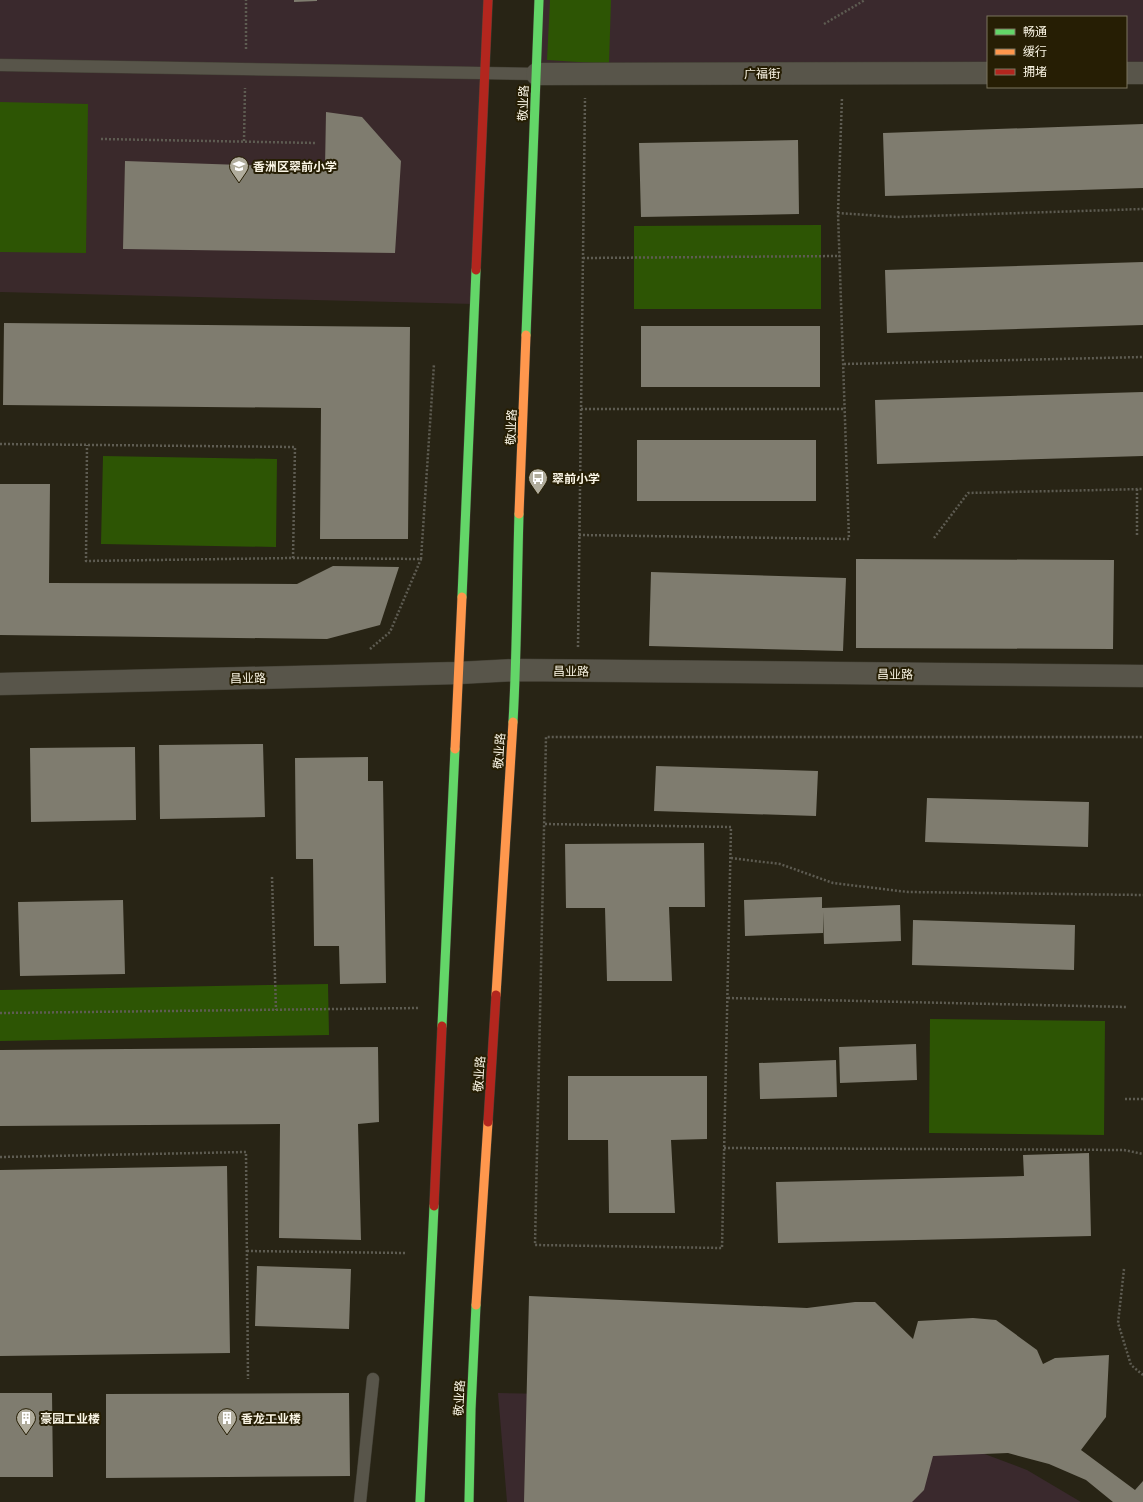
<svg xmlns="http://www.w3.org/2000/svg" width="1143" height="1502" font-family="Quicksand,'Noto Sans SC',sans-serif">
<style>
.commercial{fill:#3a292d}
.education{fill:#3a292b}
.green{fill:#2d5504}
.building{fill:#7f7c6f}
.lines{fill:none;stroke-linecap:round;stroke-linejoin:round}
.lane-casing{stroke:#434035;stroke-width:13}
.street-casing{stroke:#434035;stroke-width:23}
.fast-casing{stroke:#434035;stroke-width:10}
.slow-casing{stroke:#434035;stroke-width:10}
.jam-casing{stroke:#434035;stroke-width:10}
.path{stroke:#5e5c52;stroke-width:2.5;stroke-dasharray:2 2;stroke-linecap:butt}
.lane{stroke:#58554a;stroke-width:12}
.street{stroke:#58554a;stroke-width:22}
.fast{stroke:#63d668;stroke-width:9}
.slow{stroke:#ff974d;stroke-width:9}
.jam{stroke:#b3261e;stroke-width:9}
.labels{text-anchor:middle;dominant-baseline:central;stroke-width:4;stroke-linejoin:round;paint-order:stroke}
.street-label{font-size:12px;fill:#faf5e5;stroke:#261e04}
.poi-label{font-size:12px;font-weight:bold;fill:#faf5e5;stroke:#261e04;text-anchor:start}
</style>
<rect width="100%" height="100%" fill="#282415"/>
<!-- commercial -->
<path class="commercial" d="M 0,0 L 487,0 L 483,73 L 0,65 Z
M 540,0 L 1143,0 L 1143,72 L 1126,72 L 1126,17 L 988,17 L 988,72 L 537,73 Z
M 498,1393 L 838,1399 L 1027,1470 L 1081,1502 L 507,1502 Z"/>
<!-- education -->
<path class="education" d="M 0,65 L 483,73 L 474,304 L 0,292 Z"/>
<!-- green -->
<path class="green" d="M 550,0 L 611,0 L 609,64 L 547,60 Z
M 0,102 L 88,104 L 86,253 L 0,252 Z
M 821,225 L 821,309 L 634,309 L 634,226 Z
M 103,456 L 277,459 L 276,547 L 101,544 Z
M 328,984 L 329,1035 L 0,1041 L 0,990 Z
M 930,1019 L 1105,1021 L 1104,1135 L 929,1133 Z"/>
<!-- building -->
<path class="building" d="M 294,0 L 317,0 L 317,1 L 294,2 Z
M 326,112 L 362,117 L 401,161 L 395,253 L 123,249 L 125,161 L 325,168 Z
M 1143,124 L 1143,188 L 885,196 L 883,133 Z
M 798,140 L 799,214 L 641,217 L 639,143 Z
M 1143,262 L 1143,325 L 887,333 L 885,270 Z
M 4,323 L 410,327 L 408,539 L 320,539 L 321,408 L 3,405 Z
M 641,326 L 820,326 L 820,387 L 641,387 Z
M 1143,392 L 1143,456 L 877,464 L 875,400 Z
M 637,440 L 816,440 L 816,501 L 637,501 Z
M 0,484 L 50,484 L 49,583 L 297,584 L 333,566 L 399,567 L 380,625 L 327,639 L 0,635 Z
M 856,559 L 1114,560 L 1113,649 L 856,648 Z
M 651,572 L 846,578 L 843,651 L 649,646 Z
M 263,744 L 265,817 L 160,819 L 159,745 Z
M 135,747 L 136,820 L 31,822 L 30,748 Z
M 368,757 L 368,781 L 383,781 L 386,983 L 340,984 L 339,946 L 314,946 L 313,859 L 296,859 L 295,758 Z
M 656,766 L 818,771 L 816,816 L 654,811 Z
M 927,798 L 1089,802 L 1088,847 L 925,842 Z
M 704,843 L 705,907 L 669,907 L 672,981 L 607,981 L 605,908 L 566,908 L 565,844 Z
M 822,897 L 822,908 L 900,905 L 901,941 L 824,944 L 823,912 L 823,933 L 745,936 L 744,900 Z
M 123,900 L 125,974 L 20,976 L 18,902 Z
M 913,920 L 1075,925 L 1074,970 L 912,965 Z
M 916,1044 L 917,1080 L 840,1083 L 839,1047 Z
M 378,1047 L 379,1122 L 358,1124 L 361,1240 L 279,1238 L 280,1124 L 0,1126 L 0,1050 Z
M 836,1060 L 837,1097 L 760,1099 L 759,1063 Z
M 568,1076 L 707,1076 L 707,1139 L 671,1140 L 675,1213 L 609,1213 L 608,1140 L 568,1140 Z
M 1089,1153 L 1091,1236 L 778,1243 L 776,1182 L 1024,1176 L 1023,1155 Z
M 227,1166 L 230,1353 L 0,1356 L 0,1170 Z
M 257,1266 L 351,1269 L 349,1329 L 255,1326 Z
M 529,1296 L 807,1308 L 855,1302 L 875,1302 L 913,1339 L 918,1321 L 973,1318 L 996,1320 L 1037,1350 L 1043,1364 L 1055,1358 L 1109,1355 L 1106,1417 L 1081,1450 L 1135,1490 L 1143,1481 L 1143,1502 L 1113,1502 L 1086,1480 L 1049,1464 L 1008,1453 L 933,1456 L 924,1490 L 912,1502 L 524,1502 Z
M 0,1393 L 52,1393 L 53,1477 L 0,1477 Z
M 349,1393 L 350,1476 L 106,1478 L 106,1394 Z"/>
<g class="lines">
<defs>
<path id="lane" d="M 0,65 L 537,74
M 360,1502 L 373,1379"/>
<path id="street" d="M 1126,73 L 1143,73
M 537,74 L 988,73
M 0,684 L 458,673 L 516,670 L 1143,676"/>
<path id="fast" d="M 526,335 L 539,0
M 462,597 L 476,270
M 513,722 C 517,653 517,583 519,514
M 442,1026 L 455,749
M 420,1502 L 434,1206
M 469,1502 L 471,1409 L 476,1305"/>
<path id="slow" d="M 519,514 L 526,335
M 455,749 L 462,597
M 496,995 L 513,722
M 476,1305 L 488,1122"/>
<path id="jam" d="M 476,270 L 488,0
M 488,1122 L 496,995
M 434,1206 L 442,1026"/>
</defs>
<!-- lane casing -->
<use href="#lane" class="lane-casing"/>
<!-- street casing -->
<use href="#street" class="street-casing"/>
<!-- fast casing -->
<use href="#fast" class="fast-casing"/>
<!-- slow casing -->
<use href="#slow" class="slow-casing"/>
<!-- jam casing -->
<use href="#jam" class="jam-casing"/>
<!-- path -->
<path class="path" d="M 824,24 L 865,0
M 246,49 L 246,0
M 101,139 L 316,143
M 244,141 L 245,88
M 838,213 L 842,97
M 583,258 L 840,256
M 844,364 L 1143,357
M 581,409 L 845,409
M 0,444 L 295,447 L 293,558 L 86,561 L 87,445
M 1137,489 L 1137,536
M 579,535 L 849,539 L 838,213 L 896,217 L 1143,209
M 934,538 L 968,493 L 1143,489
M 293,558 L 421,559 L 434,364
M 578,647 L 585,98
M 370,649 L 390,632 L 421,559
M 545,824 L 731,827 L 722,1248 L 535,1245 L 546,737 L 1143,737
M 731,858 L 780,864 L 833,883 L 908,892 L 1143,895
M 272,877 L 276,1010
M 728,998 L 1127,1007
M 0,1013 L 419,1008
M 1125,1099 L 1143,1099
M 724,1148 L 1124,1150 L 1143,1154
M 0,1157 L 246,1152 L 248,1379
M 247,1251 L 406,1253
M 1124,1269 L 1118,1323 L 1131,1365 L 1143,1375"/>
<!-- lane -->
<use href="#lane" class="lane"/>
<!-- street -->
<use href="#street" class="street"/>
<!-- fast -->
<use href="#fast" class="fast"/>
<!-- slow -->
<use href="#slow" class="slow"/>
<!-- jam -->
<use href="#jam" class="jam"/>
</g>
<!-- icons -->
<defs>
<symbol id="school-pin" viewBox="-11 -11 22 30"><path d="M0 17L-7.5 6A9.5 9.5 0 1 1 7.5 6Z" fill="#b0ac9c" stroke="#261e04"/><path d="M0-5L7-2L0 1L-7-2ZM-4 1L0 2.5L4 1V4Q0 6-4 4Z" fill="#fff"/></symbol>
<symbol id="bus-pin" viewBox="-11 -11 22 30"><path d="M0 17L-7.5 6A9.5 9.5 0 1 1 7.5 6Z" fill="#b0ac9c" stroke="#261e04"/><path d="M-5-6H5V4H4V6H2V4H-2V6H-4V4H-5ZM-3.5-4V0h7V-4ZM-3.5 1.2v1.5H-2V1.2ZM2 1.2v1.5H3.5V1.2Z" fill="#fff"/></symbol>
<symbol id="building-pin" viewBox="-11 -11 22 30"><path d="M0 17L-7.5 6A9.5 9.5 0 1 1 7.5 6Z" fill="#b0ac9c" stroke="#261e04"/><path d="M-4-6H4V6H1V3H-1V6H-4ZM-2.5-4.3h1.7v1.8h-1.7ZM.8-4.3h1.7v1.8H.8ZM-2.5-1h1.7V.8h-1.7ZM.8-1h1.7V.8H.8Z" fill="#fff"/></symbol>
</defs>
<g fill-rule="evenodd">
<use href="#school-pin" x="228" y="155" width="22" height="30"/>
<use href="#bus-pin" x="527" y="467" width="22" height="30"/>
<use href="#building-pin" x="15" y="1407" width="22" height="30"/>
<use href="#building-pin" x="216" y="1407" width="22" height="30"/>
</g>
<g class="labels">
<!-- street labels -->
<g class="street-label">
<text x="762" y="73">广福街</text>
<text transform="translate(523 103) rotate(-88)">敬业路</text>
<text transform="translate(511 427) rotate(-88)">敬业路</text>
<text transform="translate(571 671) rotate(1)">昌业路</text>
<text transform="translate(895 674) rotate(1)">昌业路</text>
<text transform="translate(248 678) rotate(-1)">昌业路</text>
<text transform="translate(499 751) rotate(-86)">敬业路</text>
<text transform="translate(479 1074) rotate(-86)">敬业路</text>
<text transform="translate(459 1398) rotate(-87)">敬业路</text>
</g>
<!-- poi labels -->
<g class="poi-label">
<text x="253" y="166">香洲区翠前小学</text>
<text x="552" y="478">翠前小学</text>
<text x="40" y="1418">豪园工业楼</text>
<text x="241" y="1418">香龙工业楼</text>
</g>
</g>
<!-- legend -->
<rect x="987" y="16" width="140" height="72" fill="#261e04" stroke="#7b745e"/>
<rect x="995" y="29" width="20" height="6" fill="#63d668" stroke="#7b745e"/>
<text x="1023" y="36" font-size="12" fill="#faf5e5">畅通</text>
<rect x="995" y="49" width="20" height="6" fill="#ff974d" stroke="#7b745e"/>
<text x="1023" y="56" font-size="12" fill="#faf5e5">缓行</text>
<rect x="995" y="69" width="20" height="6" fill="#b3261e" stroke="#7b745e"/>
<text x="1023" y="76" font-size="12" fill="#faf5e5">拥堵</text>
</svg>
